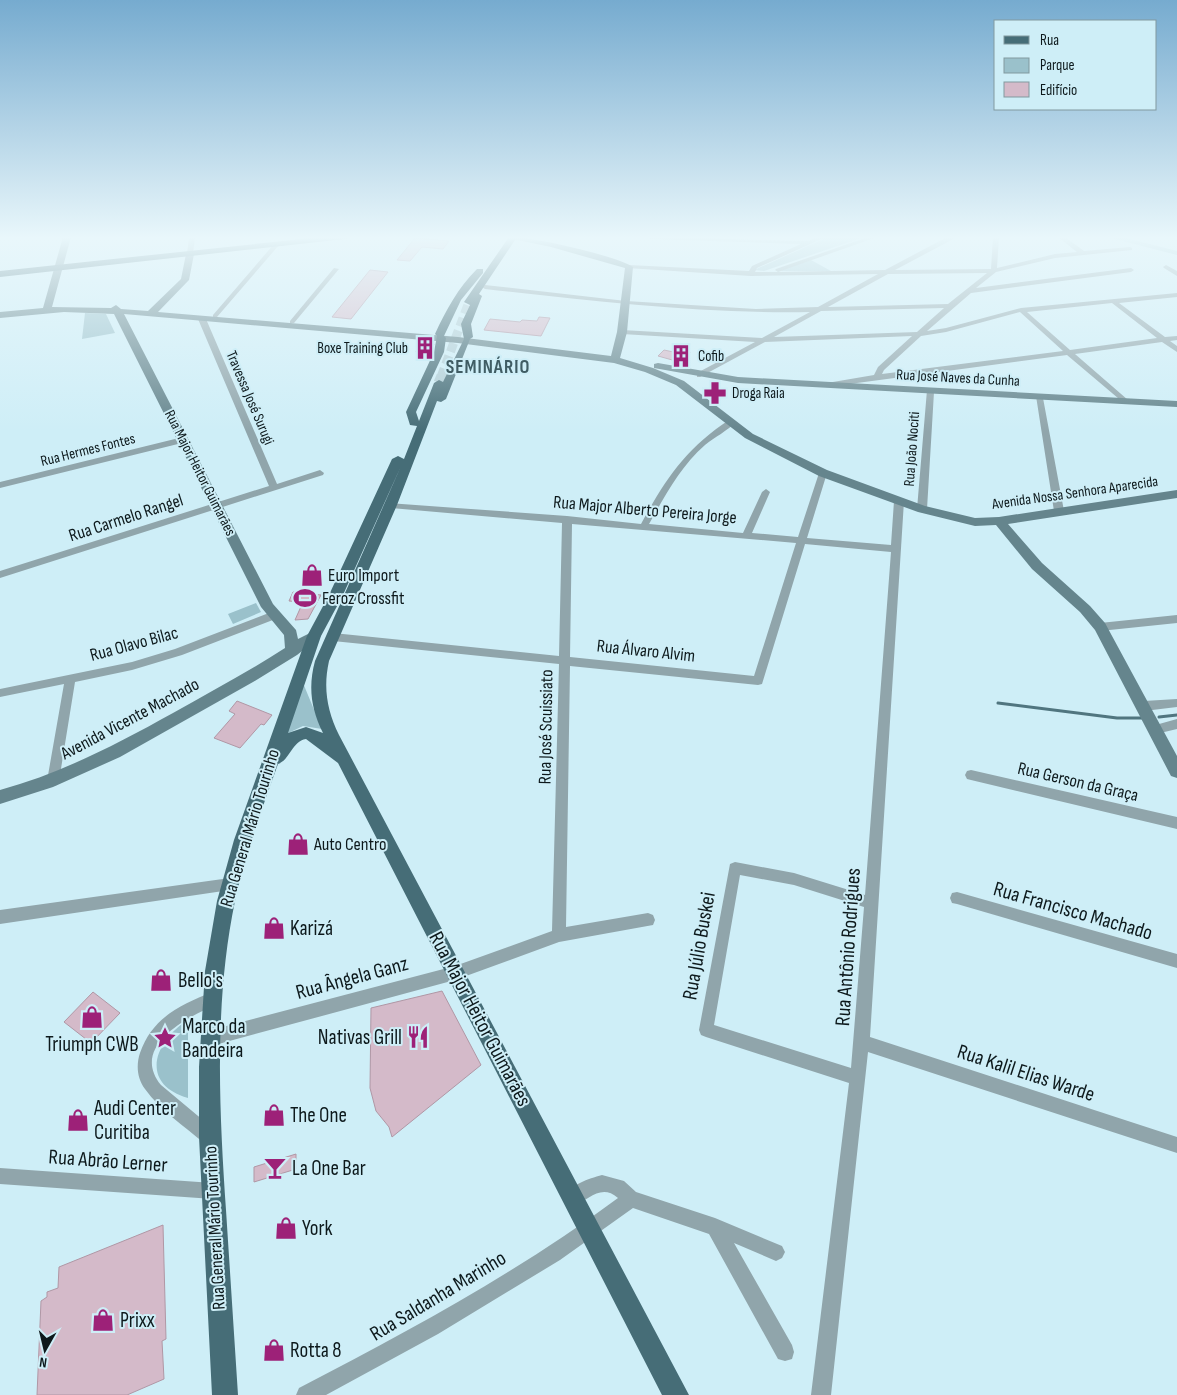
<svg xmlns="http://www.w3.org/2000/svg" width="1177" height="1395" font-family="'Sofia Sans Condensed',sans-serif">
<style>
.green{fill:#9ac1cb}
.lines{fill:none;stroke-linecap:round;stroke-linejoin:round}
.stream{stroke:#50757f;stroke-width:3}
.building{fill:#d4bac9;stroke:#b097a5}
.primary-tunnel-far1{stroke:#b1ced6;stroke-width:9;stroke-dasharray:9 4.5;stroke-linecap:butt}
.primary-tunnel{stroke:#b1ced6;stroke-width:11;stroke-dasharray:11 5.5;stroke-linecap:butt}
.street{fill:#90a5ab;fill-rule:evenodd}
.secondary{fill:#65858d;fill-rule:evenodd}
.primary{fill:#466d77;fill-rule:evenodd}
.labels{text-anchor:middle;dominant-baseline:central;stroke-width:4;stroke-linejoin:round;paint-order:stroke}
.far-poi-label{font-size:15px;fill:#0d191c;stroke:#ceeef7;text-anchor:start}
.far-street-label{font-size:15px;fill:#0d191c;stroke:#ceeef7}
.street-label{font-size:18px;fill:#0d191c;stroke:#ceeef7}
.poi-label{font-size:18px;fill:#0d191c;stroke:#ceeef7;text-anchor:start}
.far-district-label{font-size:19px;font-weight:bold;letter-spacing:1px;fill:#405d64;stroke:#ceeef7}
.near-street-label{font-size:21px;fill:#0d191c;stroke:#ceeef7}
.near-poi-label{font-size:21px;fill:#0d191c;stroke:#ceeef7;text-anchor:start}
</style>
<rect width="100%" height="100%" fill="#ceeef7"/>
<!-- green -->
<path class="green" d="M 828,237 L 864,237 L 764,271 L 754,270 Z
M 1107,237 L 1122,237 L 1177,251 L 1177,255 Z
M 811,260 L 831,271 L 777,271 Z
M 85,313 L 106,314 L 115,333 L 82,339 Z
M 256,603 L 261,612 L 233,624 L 228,614 Z
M 303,683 L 322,729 L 303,726 L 282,736 Z
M 188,1020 L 188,1098 C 139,1084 154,1041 188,1020 Z"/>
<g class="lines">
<!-- stream -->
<path class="stream" d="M 998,703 L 1117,718 L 1142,718
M 1159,717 L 1177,715"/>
</g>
<!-- building -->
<path class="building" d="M 415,238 L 449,241 L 443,249 L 422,247 L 410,261 L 397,260 Z
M 370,270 L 388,272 L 351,319 L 332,317 Z
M 539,317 L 550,318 L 541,336 L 484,330 L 490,319 L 520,322 L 522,320 L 537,321 Z
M 421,343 L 434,344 L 430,353 L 416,352 Z
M 664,350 L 678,353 L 679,351 L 690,352 L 683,363 L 658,356 Z
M 293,592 L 321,595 L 308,619 L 295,620 L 303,602 L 289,601 Z
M 237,701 L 272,715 L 264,725 L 261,724 L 240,748 L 214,738 L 235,714 L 229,711 Z
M 442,991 L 481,1065 L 392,1137 L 389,1127 L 376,1111 L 370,1088 L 371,1008 Z
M 93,992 L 120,1013 L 91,1043 L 64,1022 Z
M 296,1154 L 296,1169 L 254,1182 L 254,1167 Z
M 163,1225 L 166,1339 L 162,1341 L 164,1379 L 127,1395 L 37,1395 L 41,1301 L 47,1297 L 47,1292 L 58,1288 L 59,1267 Z"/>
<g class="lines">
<!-- primary-tunnel-far1 -->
<path class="primary-tunnel-far1" d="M 441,377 L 469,302"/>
<!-- primary-tunnel -->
<path class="primary-tunnel" d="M 439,383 L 442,376"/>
<!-- street -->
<path class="street" d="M 189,237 L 195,237 L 193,254 L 190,256 L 187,254 Z
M 647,237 L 808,241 L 818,237 L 826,237 L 757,268 L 755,272 L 778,272 L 775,270 L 776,269 L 868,237 L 877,237 L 778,272 L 885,270 L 947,237 L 957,237 L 895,270 L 991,269 L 993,237 L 999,237 L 997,268 L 1055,254 L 1077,252 L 1058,237 L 1065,237 L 1084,251 L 1130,247 L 1132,248 L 1132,250 L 1055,258 L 996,272 L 976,288 L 1131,268 L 1134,270 L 1131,272 L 971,293 L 927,331 L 946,328 L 1021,308 L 1177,293 L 1177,297 L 1119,303 L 1165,337 L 1177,336 L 1177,340 L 1170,341 L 1177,346 L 1177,352 L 1162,342 L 1075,354 L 1128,400 L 1129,402 L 1125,404 L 1067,355 L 827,387 L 823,385 L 827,383 L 874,375 L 878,367 L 912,336 L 765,342 L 700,377 L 697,377 L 697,373 L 755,342 L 622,334 L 618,332 L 622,330 L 762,338 L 810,312 C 701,314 593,301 485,289 L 482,287 L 485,285 L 626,301 L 756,309 L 818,307 L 878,274 L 751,276 L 627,268 L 626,267 L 629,265 L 749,271 L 752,266 L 801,244 L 650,239 ZM 987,273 L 948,304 L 828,307 L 888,274 ZM 1112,303 L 1157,338 L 1070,350 L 1027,312 ZM 944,308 L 917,332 L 774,337 L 821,311 ZM 1020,312 L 1063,351 L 882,374 L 884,370 L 921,336 L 946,332 Z
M 274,244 L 279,245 L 217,317 L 213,317 L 213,315 Z
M 1166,265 L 1177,271 L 1177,276 L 1164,268 L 1163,267 Z
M 334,268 L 339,269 L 294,323 L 290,323 L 290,321 Z
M 200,318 L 206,319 L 277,484 L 320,470 L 324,473 L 323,475 L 0,578 L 0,571 L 269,486 L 198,319 Z
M 927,390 L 934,392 L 927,509 L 922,512 L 917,509 Z
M 1036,396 L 1043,398 L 1064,511 L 1059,514 L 1054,511 Z
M 729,420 L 736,422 C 727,431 715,437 705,445 C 680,467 665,496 649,524 L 743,533 L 762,492 L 766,489 L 770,492 L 752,533 L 798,537 L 819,473 L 823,470 L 827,473 L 807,538 L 891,545 L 894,501 L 899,498 L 904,501 L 870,1037 L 1177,1137 L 1177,1153 L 868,1052 L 831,1395 L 811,1395 L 849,1083 L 706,1037 L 701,1035 L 699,1030 L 730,864 L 735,862 L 794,873 L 865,895 L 891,552 L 805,544 L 762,684 L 758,685 L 570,666 L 566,927 L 648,913 L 653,915 L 655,920 L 653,925 L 559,942 L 455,980 L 211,1046 L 206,1043 L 203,1038 L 206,1033 L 211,1030 L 455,966 L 552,931 L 559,664 L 333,641 L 328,637 L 333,633 L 559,656 L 562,523 L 391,508 L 386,505 L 388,503 L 567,516 L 641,524 C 665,480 686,448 729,420 ZM 572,524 L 796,543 L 754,676 L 570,657 ZM 740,875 L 794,885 L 864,907 L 851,1068 L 714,1025 Z
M 183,437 L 187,440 L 186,442 L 0,488 L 0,482 Z
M 274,611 L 279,615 L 278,618 L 182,655 L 132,670 L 75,682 L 59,781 L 57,785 L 53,786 L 49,785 L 47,781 L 64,684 L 0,697 L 0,689 L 132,662 L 175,649 Z
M 1177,615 L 1177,623 L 1100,631 L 1095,627 L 1100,623 Z
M 1177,699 L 1177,707 L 1144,711 L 1140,709 L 1138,706 L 1140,703 L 1144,701 Z
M 1177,719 L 1177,729 L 1156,734 L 1152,732 L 1150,729 L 1152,726 Z
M 971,770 L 1177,817 L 1177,829 L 971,780 L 967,779 L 965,775 L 967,771 Z
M 230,878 L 235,880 L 237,884 L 235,888 L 230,890 L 0,924 L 0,910 Z
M 957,892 L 1177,954 L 1177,968 L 957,904 L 952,903 L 950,898 L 952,893 Z
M 213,992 L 218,994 L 220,999 L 218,1004 C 189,1016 129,1046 161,1085 L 216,1131 L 218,1137 L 216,1143 L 210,1145 L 204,1143 C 184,1126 160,1110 145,1089 C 137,1078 136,1065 140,1053 C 152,1018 181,1004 213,992 Z
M 0,1168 L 213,1183 L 219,1185 L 221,1191 L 219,1197 L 213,1199 L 0,1184 Z
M 602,1175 L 624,1181 L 636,1192 L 715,1218 L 782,1246 L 785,1252 L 782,1258 L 776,1261 L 734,1243 L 792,1345 L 794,1352 L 792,1359 L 785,1361 L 778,1359 L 709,1234 L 633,1208 L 560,1260 L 438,1334 L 326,1395 L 296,1395 L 299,1388 C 409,1331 518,1272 618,1198 C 601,1183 589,1200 573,1206 L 567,1204 L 565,1198 C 571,1184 588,1179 602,1175 Z"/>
<!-- secondary -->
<path class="secondary" d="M 63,237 L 71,237 L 52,307 L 111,308 L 116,305 L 121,309 L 148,311 L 181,279 L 186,254 L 190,251 L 194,254 L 189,280 L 158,312 L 458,337 L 611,356 L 617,332 L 625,268 L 551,247 L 508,238 C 524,234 620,257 633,267 L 627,332 L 620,358 L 653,368 L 684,381 L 753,434 L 827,470 L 925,506 L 975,518 L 999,517 L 1177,490 L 1177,498 L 1008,524 L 1042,563 L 1090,606 L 1105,623 L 1177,756 L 1177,778 L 1171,776 L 1095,630 L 1080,612 L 1032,569 L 996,525 L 975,526 L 918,512 L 819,476 L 745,438 L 676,385 L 645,372 L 614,363 L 458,343 L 124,314 L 273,604 L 296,630 L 298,639 L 314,631 L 321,636 L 297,655 L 253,682 L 120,757 L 53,787 L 0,804 L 0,790 C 62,773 117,744 173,713 C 210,692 248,672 285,648 L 284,635 L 261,607 L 114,314 L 64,312 L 0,318 L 0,312 L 43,308 Z
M 658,363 L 738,377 L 1177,401 L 1177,407 L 738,383 L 654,368 L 654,364 Z"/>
<!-- primary -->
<path class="primary" d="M 321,237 L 349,237 L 345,239 L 0,277 L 0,271 Z
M 509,237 L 517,237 L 479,294 L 482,296 L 471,324 L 473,337 L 470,339 L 446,399 L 441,402 L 437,401 L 397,505 L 329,661 C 323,688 327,710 339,735 L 689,1395 L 662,1395 L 338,763 L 306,739 C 292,741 290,760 278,764 C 262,809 245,854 235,901 C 214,1002 219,1108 226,1210 C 230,1272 234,1333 238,1395 L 212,1395 L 199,1137 L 199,1067 L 205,971 L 217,901 L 234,840 L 307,636 L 329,595 L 392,459 L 398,456 L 404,459 L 417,426 L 410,425 L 406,412 L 434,352 L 437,336 L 435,334 C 446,310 458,288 477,269 L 483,269 L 483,273 L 461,300 L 444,336 L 446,338 L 444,352 L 416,412 L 419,421 L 434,383 L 439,380 L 443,382 L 464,339 L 461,324 L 470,305 L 464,302 ZM 401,466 L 315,661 C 308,687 311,709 323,733 L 306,727 L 288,733 L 321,636 L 343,595 Z"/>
</g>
<!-- sky -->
<linearGradient id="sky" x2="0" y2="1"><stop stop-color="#76abcf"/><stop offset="0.55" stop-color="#e9f7fb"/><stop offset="1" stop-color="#e9f7fb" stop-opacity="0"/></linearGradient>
<rect width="1177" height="432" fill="url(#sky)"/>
<!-- icons -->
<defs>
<symbol id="building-bare" viewBox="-9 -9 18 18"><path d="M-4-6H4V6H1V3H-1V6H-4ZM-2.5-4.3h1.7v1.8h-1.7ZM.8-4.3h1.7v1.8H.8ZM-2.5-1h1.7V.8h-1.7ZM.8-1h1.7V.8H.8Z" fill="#9d2178" stroke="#ceeef7" stroke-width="2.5" paint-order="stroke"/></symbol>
<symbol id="pharmacy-bare" viewBox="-9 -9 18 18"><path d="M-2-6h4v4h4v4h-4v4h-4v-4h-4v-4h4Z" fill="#9d2178" stroke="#ceeef7" stroke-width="2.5" paint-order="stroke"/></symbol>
<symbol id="shop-bare" viewBox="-9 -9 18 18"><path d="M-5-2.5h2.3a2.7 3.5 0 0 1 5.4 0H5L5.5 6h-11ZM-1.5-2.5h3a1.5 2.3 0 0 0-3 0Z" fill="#9d2178" stroke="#ceeef7" stroke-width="2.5" paint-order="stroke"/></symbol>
<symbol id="stadium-bare" viewBox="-9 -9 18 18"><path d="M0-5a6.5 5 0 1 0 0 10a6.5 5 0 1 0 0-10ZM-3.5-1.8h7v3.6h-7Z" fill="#9d2178" stroke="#ceeef7" stroke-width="2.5" paint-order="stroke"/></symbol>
<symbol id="restaurant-bare" viewBox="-9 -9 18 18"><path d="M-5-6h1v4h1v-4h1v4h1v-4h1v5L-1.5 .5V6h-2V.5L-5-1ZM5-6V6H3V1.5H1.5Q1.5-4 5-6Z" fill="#9d2178" stroke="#ceeef7" stroke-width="2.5" paint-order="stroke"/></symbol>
<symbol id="sight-bare" viewBox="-9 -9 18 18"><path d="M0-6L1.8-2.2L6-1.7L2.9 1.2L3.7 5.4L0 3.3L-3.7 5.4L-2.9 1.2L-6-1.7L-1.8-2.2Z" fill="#9d2178" stroke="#ceeef7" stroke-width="2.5" paint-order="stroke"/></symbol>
<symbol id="bar-bare" viewBox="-9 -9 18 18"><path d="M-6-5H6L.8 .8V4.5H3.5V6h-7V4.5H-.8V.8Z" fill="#9d2178" stroke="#ceeef7" stroke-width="2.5" paint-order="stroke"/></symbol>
</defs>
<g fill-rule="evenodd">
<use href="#building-bare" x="409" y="332" width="32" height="32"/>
<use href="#building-bare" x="665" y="340" width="32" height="32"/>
<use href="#pharmacy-bare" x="699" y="377" width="32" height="32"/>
<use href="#shop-bare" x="296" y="559" width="32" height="32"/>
<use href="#stadium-bare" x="289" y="582" width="32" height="32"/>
<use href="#shop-bare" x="282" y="828" width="32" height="32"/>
<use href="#shop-bare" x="258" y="912" width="32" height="32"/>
<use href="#shop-bare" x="145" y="964" width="32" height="32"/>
<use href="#shop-bare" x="76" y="1001" width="32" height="32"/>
<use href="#restaurant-bare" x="402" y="1021" width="32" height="32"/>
<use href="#sight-bare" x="149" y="1022" width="32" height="32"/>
<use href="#shop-bare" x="258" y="1099" width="32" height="32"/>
<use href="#shop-bare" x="62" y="1104" width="32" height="32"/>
<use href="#bar-bare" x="259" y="1152" width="32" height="32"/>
<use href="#shop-bare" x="270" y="1212" width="32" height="32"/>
<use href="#shop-bare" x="87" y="1304" width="32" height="32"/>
<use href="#shop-bare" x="258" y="1334" width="32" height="32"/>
</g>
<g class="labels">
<!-- far-poi labels -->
<g class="far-poi-label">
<text x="408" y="348" text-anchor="end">Boxe Training Club</text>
<text x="698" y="356">Cofib</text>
<text x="732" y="393">Droga Raia</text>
</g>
<!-- far-street labels -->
<g class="far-street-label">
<text transform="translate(958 378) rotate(3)">Rua José Naves da Cunha</text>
<text transform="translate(250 398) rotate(67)">Travessa José Surugi</text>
<text transform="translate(912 449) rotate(-86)">Rua João Nociti</text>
<text transform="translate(88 450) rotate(-14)">Rua Hermes Fontes</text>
<text transform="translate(200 473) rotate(63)">Rua Major Heitor Guimarães</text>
<text transform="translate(1075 493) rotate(-8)">Avenida Nossa Senhora Aparecida</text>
</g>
<!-- street labels -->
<g class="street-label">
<text transform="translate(645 510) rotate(5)">Rua Major Alberto Pereira Jorge</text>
<text transform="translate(126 518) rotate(-18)">Rua Carmelo Rangel</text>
<text transform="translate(134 644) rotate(-15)">Rua Olavo Bilac</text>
<text transform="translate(646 651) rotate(6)">Rua Álvaro Alvim</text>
<text transform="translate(130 719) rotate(-28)">Avenida Vicente Machado</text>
<text transform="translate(546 727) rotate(-89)">Rua José Scuissiato</text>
<text transform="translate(1078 782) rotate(13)">Rua Gerson da Graça</text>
<text transform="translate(250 828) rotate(-73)">Rua General Mário Tourinho</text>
<text transform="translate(215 1228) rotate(-93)">Rua General Mário Tourinho</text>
</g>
<!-- poi labels -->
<g class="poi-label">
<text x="328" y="575">Euro Import</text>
<text x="322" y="598">Feroz Crossfit</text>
<text x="314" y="844">Auto Centro</text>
</g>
<!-- far-district labels -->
<g class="far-district-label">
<text x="488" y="367">SEMINÁRIO</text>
</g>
<!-- near-street labels -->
<g class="near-street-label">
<text transform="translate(1073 911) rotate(16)">Rua Francisco Machado</text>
<text transform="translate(699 946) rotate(-80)">Rua Júlio Buskei</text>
<text transform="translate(848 947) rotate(-86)">Rua Antônio Rodrigues</text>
<text transform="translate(352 978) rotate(-15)">Rua Ângela Ganz</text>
<text transform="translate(480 1019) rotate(62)">Rua Major Heitor Guimarães</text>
<text transform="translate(1026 1073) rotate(18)">Rua Kalil Elias Warde</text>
<text transform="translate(108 1161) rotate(4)">Rua Abrão Lerner</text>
<text transform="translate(438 1296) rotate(-31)">Rua Saldanha Marinho</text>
</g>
<!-- near-poi labels -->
<g class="near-poi-label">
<text x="290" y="928">Karizá</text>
<text x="178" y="980">Bello's</text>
<text x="182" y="1026">Marco da<tspan x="182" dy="24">Bandeira</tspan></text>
<text x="402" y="1037" text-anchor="end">Nativas Grill</text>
<text x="92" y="1044" text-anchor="middle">Triumph CWB</text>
<text x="94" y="1108">Audi Center<tspan x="94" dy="24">Curitiba</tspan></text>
<text x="290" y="1115">The One</text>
<text x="292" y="1168">La One Bar</text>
<text x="302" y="1228">York</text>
<text x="120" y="1320">Prixx</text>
<text x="290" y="1350">Rotta 8</text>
</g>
</g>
<!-- legend -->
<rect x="994" y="20" width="162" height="90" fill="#ceeef7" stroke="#81999f"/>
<rect x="1004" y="36" width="25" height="8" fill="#466d77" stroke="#81999f"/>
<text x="1040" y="45" font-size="15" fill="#0d191c">Rua</text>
<rect x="1004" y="58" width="25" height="15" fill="#9ac1cb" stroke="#81999f"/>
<text x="1040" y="70" font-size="15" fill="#0d191c">Parque</text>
<rect x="1004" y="82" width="25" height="15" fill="#d4bac9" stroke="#81999f"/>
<text x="1040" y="95" font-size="15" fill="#0d191c">Edifício</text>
<!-- north arrow -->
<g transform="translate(45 1350) rotate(188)" stroke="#ceeef7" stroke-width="4" paint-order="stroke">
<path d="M0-4L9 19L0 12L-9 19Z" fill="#0d191c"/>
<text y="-8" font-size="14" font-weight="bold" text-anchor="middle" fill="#0d191c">N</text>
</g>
</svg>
